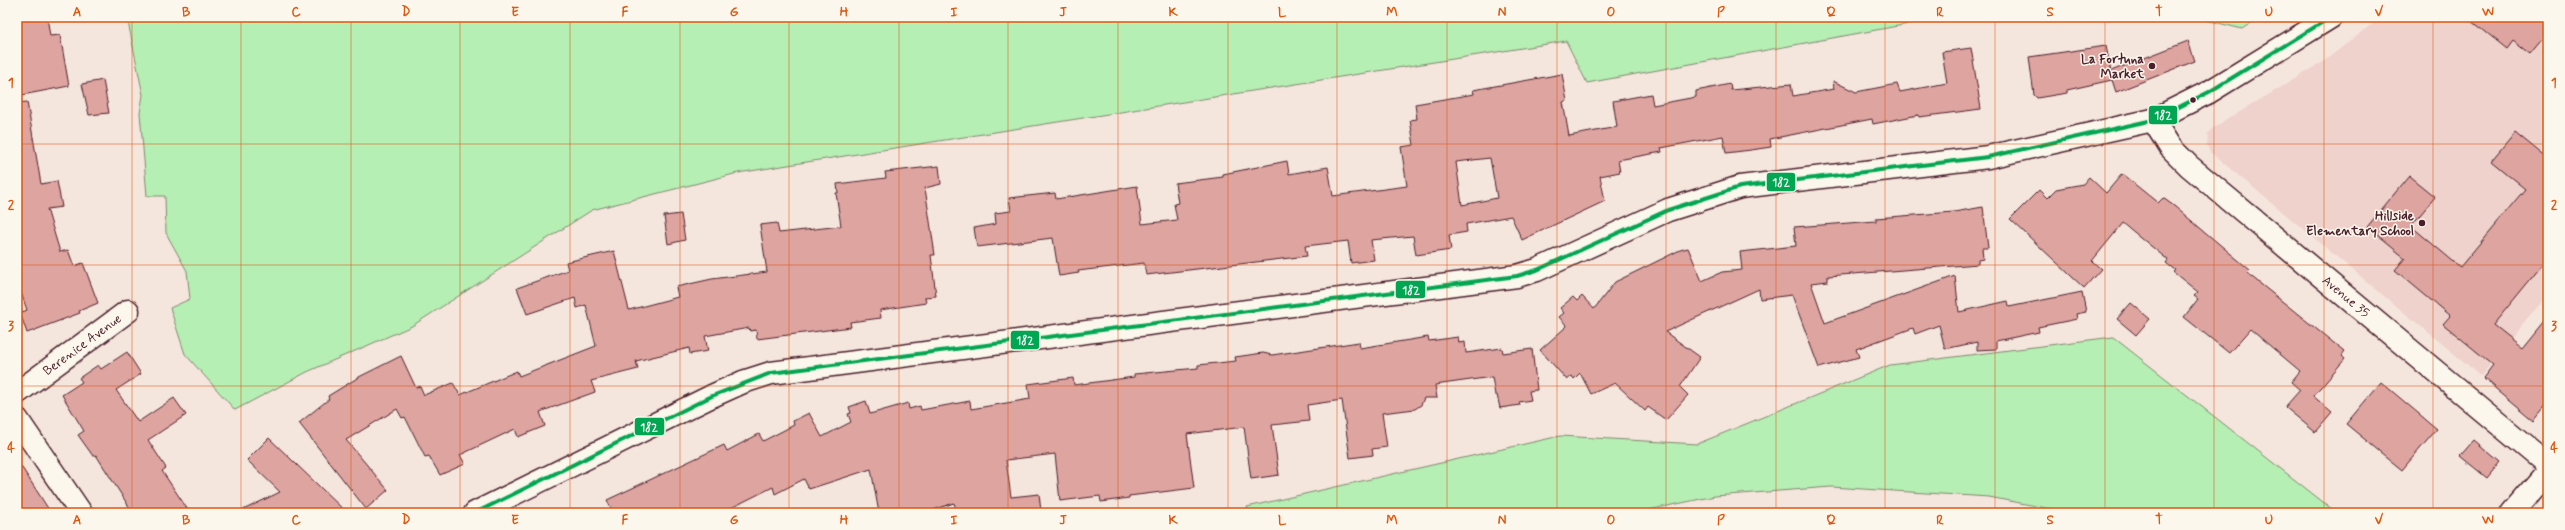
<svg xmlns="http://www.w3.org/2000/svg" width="2565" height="530" font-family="Mynerve,sans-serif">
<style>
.built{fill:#eed2cb}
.green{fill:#b5efb3;stroke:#80876f}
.building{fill:#dea4a0;stroke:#4a1f2b;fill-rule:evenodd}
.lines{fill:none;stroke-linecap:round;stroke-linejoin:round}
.street-casing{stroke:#4a1f2b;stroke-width:25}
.secondary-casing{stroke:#4a1f2b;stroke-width:25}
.street{stroke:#fbf7ec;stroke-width:22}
.secondary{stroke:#fbf7ec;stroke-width:22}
.bus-1-casing{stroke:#fbf7ec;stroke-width:7}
.bus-1{stroke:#00a651;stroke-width:4}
.grid{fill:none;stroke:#e0560e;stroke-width:1;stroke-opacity:0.55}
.poi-dot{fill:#4a1f2b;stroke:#fbf7ec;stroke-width:1.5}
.labels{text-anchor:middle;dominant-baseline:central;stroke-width:3;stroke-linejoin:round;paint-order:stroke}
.poi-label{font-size:13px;font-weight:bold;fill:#4a1f2b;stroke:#fbf7ec;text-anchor:end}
.street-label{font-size:13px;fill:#4a1f2b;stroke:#fbf7ec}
.line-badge{stroke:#fbf7ec;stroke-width:1.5}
.badge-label{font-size:11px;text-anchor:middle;font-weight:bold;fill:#fff}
.neatline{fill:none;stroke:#e0560e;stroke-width:1.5}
.grid-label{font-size:13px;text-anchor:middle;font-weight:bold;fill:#e0560e}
</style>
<rect width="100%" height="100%" fill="#f5e6dd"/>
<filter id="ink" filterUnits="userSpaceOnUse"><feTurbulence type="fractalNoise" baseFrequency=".025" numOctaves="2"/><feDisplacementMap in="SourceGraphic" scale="8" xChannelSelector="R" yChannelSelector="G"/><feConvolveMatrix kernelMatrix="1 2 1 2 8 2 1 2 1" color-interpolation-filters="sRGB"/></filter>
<g filter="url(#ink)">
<!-- built -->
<path class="built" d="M 2381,17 L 2548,17 L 2548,294 L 2481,376 L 2210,152 L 2207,146 L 2208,133 L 2213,128 L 2323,62 Z"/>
<!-- green -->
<path class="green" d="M 127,17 L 1947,17 L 1587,83 L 1566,41 L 738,173 L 592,210 L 412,326 L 307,372 L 235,410 L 185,354 L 170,308 L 190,299 L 187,271 L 166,233 L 165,196 L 147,196 L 140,113 L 143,95 Z
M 2195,17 L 2260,17 L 2242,29 Z
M 2113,337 L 2337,513 L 2072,513 L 1989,497 L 1831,487 L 1715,496 L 1634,513 L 1249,513 L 1247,507 L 1560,436 L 1697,444 L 1890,365 Z"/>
<!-- building -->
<path class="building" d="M 26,17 L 47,17 L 50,36 L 60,35 L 69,86 L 17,96 L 17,19 Z
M 2467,17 L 2548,17 L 2548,32 L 2530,54 L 2513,41 L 2507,49 Z
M 2188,41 L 2195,61 L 2116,92 L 2112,80 L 2067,90 L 2067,93 L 2037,98 L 2034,95 L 2029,57 L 2106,46 L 2111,71 Z
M 1971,48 L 1981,109 L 1919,117 L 1918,115 L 1873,124 L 1872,119 L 1770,139 L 1771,147 L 1751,150 L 1726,153 L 1723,136 L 1661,148 L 1662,152 L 1618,160 L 1620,172 L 1600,176 L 1605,201 L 1522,240 L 1511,216 L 1466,224 L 1467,232 L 1449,235 L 1451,250 L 1416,255 L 1413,236 L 1371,240 L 1374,260 L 1351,263 L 1348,241 L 1305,246 L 1307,256 L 1146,275 L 1144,263 L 1078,271 L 1079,273 L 1059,276 L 1053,238 L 977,247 L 974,228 L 996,224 L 995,213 L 1011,211 L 1009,198 L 1055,193 L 1056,199 L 1137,186 L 1142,224 L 1177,220 L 1174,204 L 1178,203 L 1175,183 L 1223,177 L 1223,174 L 1287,161 L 1289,174 L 1328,167 L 1333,196 L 1407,186 L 1401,147 L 1414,145 L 1410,120 L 1417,119 L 1415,104 L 1474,94 L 1473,90 L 1562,74 L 1567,101 L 1563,102 L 1569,136 L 1617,127 L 1613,101 L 1651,94 L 1653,105 L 1696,97 L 1696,91 L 1730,84 L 1731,90 L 1791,84 L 1793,96 L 1834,89 L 1833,81 L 1856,92 L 1897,84 L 1900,92 L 1947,83 L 1942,52 ZM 1490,158 L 1497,198 L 1462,205 L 1456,162 Z
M 103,80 L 109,113 L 89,115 L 82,84 Z
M 27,102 L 41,184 L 57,181 L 62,207 L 47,209 L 60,252 L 68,250 L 74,266 L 83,263 L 98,303 L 79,311 L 80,313 L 27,333 L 20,313 L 27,310 L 17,281 L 17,103 Z
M 2515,132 L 2548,159 L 2548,258 L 2493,325 L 2522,348 L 2548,316 L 2548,404 L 2534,421 L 2483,378 L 2493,365 L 2443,324 L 2450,316 L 2395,270 L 2405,258 L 2367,227 L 2409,176 L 2435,197 L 2411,226 L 2460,267 L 2525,189 L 2491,161 Z
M 939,166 L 941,184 L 925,188 L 935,255 L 931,255 L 936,296 L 925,297 L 926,303 L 880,310 L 881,318 L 850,322 L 851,327 L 757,339 L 756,330 L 750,331 L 749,328 L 705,336 L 708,351 L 690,354 L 689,348 L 636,361 L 638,369 L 591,381 L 595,392 L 540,412 L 545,426 L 518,437 L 515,429 L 460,455 L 465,464 L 440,475 L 429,456 L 425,457 L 405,417 L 402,418 L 397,409 L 346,440 L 388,490 L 366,509 L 299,423 L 329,399 L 328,396 L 359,377 L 401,356 L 416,388 L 420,386 L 424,395 L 453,383 L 460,395 L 517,371 L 519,376 L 596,346 L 586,305 L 577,308 L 575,298 L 527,314 L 517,288 L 568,270 L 566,262 L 614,251 L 629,310 L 678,297 L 676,287 L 712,279 L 767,272 L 760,225 L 777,223 L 779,233 L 841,226 L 836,193 L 838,193 L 837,184 L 886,178 L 885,172 Z
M 2122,174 L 2158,203 L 2163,198 L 2174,206 L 2250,270 L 2247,273 L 2345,352 L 2342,356 L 2345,359 L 2313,396 L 2332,412 L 2315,432 L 2285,407 L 2300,390 L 2291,382 L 2300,371 L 2250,329 L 2229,353 L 2184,317 L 2198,299 L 2194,296 L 2198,292 L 2173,272 L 2175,270 L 2166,263 L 2168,260 L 2123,223 L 2092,261 L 2101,269 L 2084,288 L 2010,219 L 2039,190 L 2047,198 L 2056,189 L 2083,184 L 2089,177 L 2106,193 Z
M 1983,207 L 1988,248 L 1982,248 L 1983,259 L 1978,260 L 1978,264 L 1828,276 L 1828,281 L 1811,283 L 1825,323 L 1955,276 L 1959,312 L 2008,301 L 2009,307 L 2082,292 L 2086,312 L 2076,314 L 2077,319 L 2038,327 L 2039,332 L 1996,341 L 1996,349 L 1977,350 L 1977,342 L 1945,349 L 1939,325 L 1915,334 L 1913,328 L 1856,349 L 1859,357 L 1819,368 L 1792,295 L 1760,299 L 1759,289 L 1665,332 L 1700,357 L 1680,387 L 1688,395 L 1666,420 L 1648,407 L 1645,411 L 1615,383 L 1591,394 L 1580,373 L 1574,379 L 1572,376 L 1567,380 L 1540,350 L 1567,326 L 1559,317 L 1564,313 L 1560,308 L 1573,297 L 1577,301 L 1582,296 L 1594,309 L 1615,282 L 1680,250 L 1688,248 L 1702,281 L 1722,272 L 1742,270 L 1740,252 L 1796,246 L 1794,227 L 1876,221 L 1876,218 L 1954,212 Z
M 681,214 L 685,240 L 668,244 L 664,216 Z
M 2131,303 L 2150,319 L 2136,335 L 2117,319 Z
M 1428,337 L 1429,341 L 1458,337 L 1459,343 L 1465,342 L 1466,353 L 1502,348 L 1503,353 L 1532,349 L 1537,390 L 1529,391 L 1531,400 L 1519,402 L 1520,405 L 1500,408 L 1497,395 L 1495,395 L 1492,377 L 1435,385 L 1437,398 L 1424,398 L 1421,405 L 1415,409 L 1382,413 L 1387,447 L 1372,449 L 1373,455 L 1350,458 L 1342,400 L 1307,405 L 1309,421 L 1272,425 L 1279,475 L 1251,479 L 1244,427 L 1187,434 L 1194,488 L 1129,496 L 1129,498 L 1101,502 L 1100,496 L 1060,501 L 1055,454 L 1006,460 L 1011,497 L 1039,494 L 1041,511 L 1026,513 L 957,513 L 954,503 L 924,513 L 879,513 L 871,469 L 809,489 L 804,479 L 775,494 L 773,487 L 721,513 L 613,513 L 607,500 L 724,445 L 727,451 L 759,434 L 763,441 L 794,425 L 793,421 L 809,413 L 822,437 L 851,422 L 848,414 L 851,413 L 849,407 L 866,401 L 870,414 L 908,403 L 909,409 L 920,406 L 921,410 L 970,401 L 971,409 L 1030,399 L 1028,384 L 1073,378 L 1074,385 L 1134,377 L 1134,374 L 1198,368 L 1198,365 L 1236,361 L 1235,357 L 1263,353 L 1272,355 L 1359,342 L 1360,348 Z
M 127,352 L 141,374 L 116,390 L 138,422 L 174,398 L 186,415 L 148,440 L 166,468 L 162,471 L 190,513 L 133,513 L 96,455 L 93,456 L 78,435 L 84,431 L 62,395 L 82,382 L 79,378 L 98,365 L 101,369 Z
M 2381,382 L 2437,429 L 2402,470 L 2346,424 Z
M 269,438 L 347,513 L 237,513 L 280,492 L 247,460 Z
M 2474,440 L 2500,462 L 2487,478 L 2460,456 Z
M 17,460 L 51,513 L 17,513 Z"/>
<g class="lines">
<defs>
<g id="street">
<path id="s1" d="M 2153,120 L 2170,147 L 2189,166 L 2548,465"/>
<path id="s2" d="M 17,393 L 128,311"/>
<path d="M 17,419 L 81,513"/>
</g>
<path id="secondary" d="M 475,513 L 712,396 L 743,382 L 771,373 L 1517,276 L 1537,270 L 1668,210 L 1740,187 L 1988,157 L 2153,120 L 2209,92 L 2331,17
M 2512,513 L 2548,471"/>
</defs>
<!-- street casing -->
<use href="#street" class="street-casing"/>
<!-- secondary casing -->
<use href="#secondary" class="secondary-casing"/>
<!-- street -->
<use href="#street" class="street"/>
<!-- secondary -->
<use href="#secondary" class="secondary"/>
<defs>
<path id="bus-1" d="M 475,513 L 712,396 L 771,373 L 1517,276 L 1537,270 L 1668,210 L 1740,187 L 1988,157 L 2153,120 L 2209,92 L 2331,17"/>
</defs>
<!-- bus-1 casing -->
<use href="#bus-1" class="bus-1-casing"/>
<!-- bus-1 -->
<use href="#bus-1" class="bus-1"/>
</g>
</g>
<!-- grid -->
<path class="grid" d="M 132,17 L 132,513M 241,17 L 241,513M 351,17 L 351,513M 460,17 L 460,513M 570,17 L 570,513M 680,17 L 680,513M 789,17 L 789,513M 899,17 L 899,513M 1008,17 L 1008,513M 1118,17 L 1118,513M 1228,17 L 1228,513M 1337,17 L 1337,513M 1447,17 L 1447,513M 1557,17 L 1557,513M 1666,17 L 1666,513M 1776,17 L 1776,513M 1885,17 L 1885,513M 1995,17 L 1995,513M 2105,17 L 2105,513M 2214,17 L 2214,513M 2324,17 L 2324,513M 2433,17 L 2433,513M 17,144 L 2548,144M 17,265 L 2548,265M 17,386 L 2548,386"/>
<!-- markers -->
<g class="poi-dot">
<circle cx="2152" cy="66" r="4"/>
<circle cx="2193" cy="100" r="3.5"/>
<circle cx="2422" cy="223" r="4"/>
</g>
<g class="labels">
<!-- poi labels -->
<g class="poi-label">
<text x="2144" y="59">La Fortuna<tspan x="2144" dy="15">Market</tspan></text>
<text x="2414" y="216">Hillside<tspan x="2414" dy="15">Elementary School</tspan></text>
</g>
<!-- street labels -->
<g class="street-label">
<text stroke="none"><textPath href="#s1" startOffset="263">Avenue 35</textPath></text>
<text stroke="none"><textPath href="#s2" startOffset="81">Berenice Avenue</textPath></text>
</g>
</g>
<g class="line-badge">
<rect x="2148" y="105" width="30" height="20" rx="4" fill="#00a651"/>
<rect x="1766" y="172" width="30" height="20" rx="4" fill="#00a651"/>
<rect x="1395" y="280" width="31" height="19" rx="4" fill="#00a651"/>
<rect x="1010" y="330" width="30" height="20" rx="4" fill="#00a651"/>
<rect x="634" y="417" width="31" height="19" rx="4" fill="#00a651"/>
</g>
<g class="badge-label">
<text x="2163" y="119">182</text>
<text x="1781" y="186">182</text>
<text x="1411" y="294">182</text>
<text x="1025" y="344">182</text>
<text x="649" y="431">182</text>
</g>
<!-- margin -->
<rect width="2565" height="530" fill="none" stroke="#fbf7ec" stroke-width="44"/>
<rect x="22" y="22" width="2521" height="486" class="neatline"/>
<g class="grid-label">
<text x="77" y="16">A</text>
<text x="186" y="16">B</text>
<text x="296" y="16">C</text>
<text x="406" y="16">D</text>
<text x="515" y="16">E</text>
<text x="625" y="16">F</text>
<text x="734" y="16">G</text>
<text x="844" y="16">H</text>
<text x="954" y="16">I</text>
<text x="1063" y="16">J</text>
<text x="1173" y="16">K</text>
<text x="1282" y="16">L</text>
<text x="1392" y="16">M</text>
<text x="1502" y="16">N</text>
<text x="1611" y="16">O</text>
<text x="1721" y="16">P</text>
<text x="1831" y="16">Q</text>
<text x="1940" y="16">R</text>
<text x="2050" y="16">S</text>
<text x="2159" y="16">T</text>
<text x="2269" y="16">U</text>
<text x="2379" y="16">V</text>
<text x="2488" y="16">W</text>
<text x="11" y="87">1</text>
<text x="2554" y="87">1</text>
<text x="11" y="209">2</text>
<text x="2554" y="209">2</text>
<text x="11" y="330">3</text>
<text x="2554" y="330">3</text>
<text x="11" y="452">4</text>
<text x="2554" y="452">4</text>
<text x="77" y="524">A</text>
<text x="186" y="524">B</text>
<text x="296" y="524">C</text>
<text x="406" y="524">D</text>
<text x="515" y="524">E</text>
<text x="625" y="524">F</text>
<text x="734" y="524">G</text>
<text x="844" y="524">H</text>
<text x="954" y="524">I</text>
<text x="1063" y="524">J</text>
<text x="1173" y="524">K</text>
<text x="1282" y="524">L</text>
<text x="1392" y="524">M</text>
<text x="1502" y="524">N</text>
<text x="1611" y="524">O</text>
<text x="1721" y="524">P</text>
<text x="1831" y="524">Q</text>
<text x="1940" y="524">R</text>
<text x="2050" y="524">S</text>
<text x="2159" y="524">T</text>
<text x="2269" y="524">U</text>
<text x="2379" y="524">V</text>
<text x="2488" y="524">W</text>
</g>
</svg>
